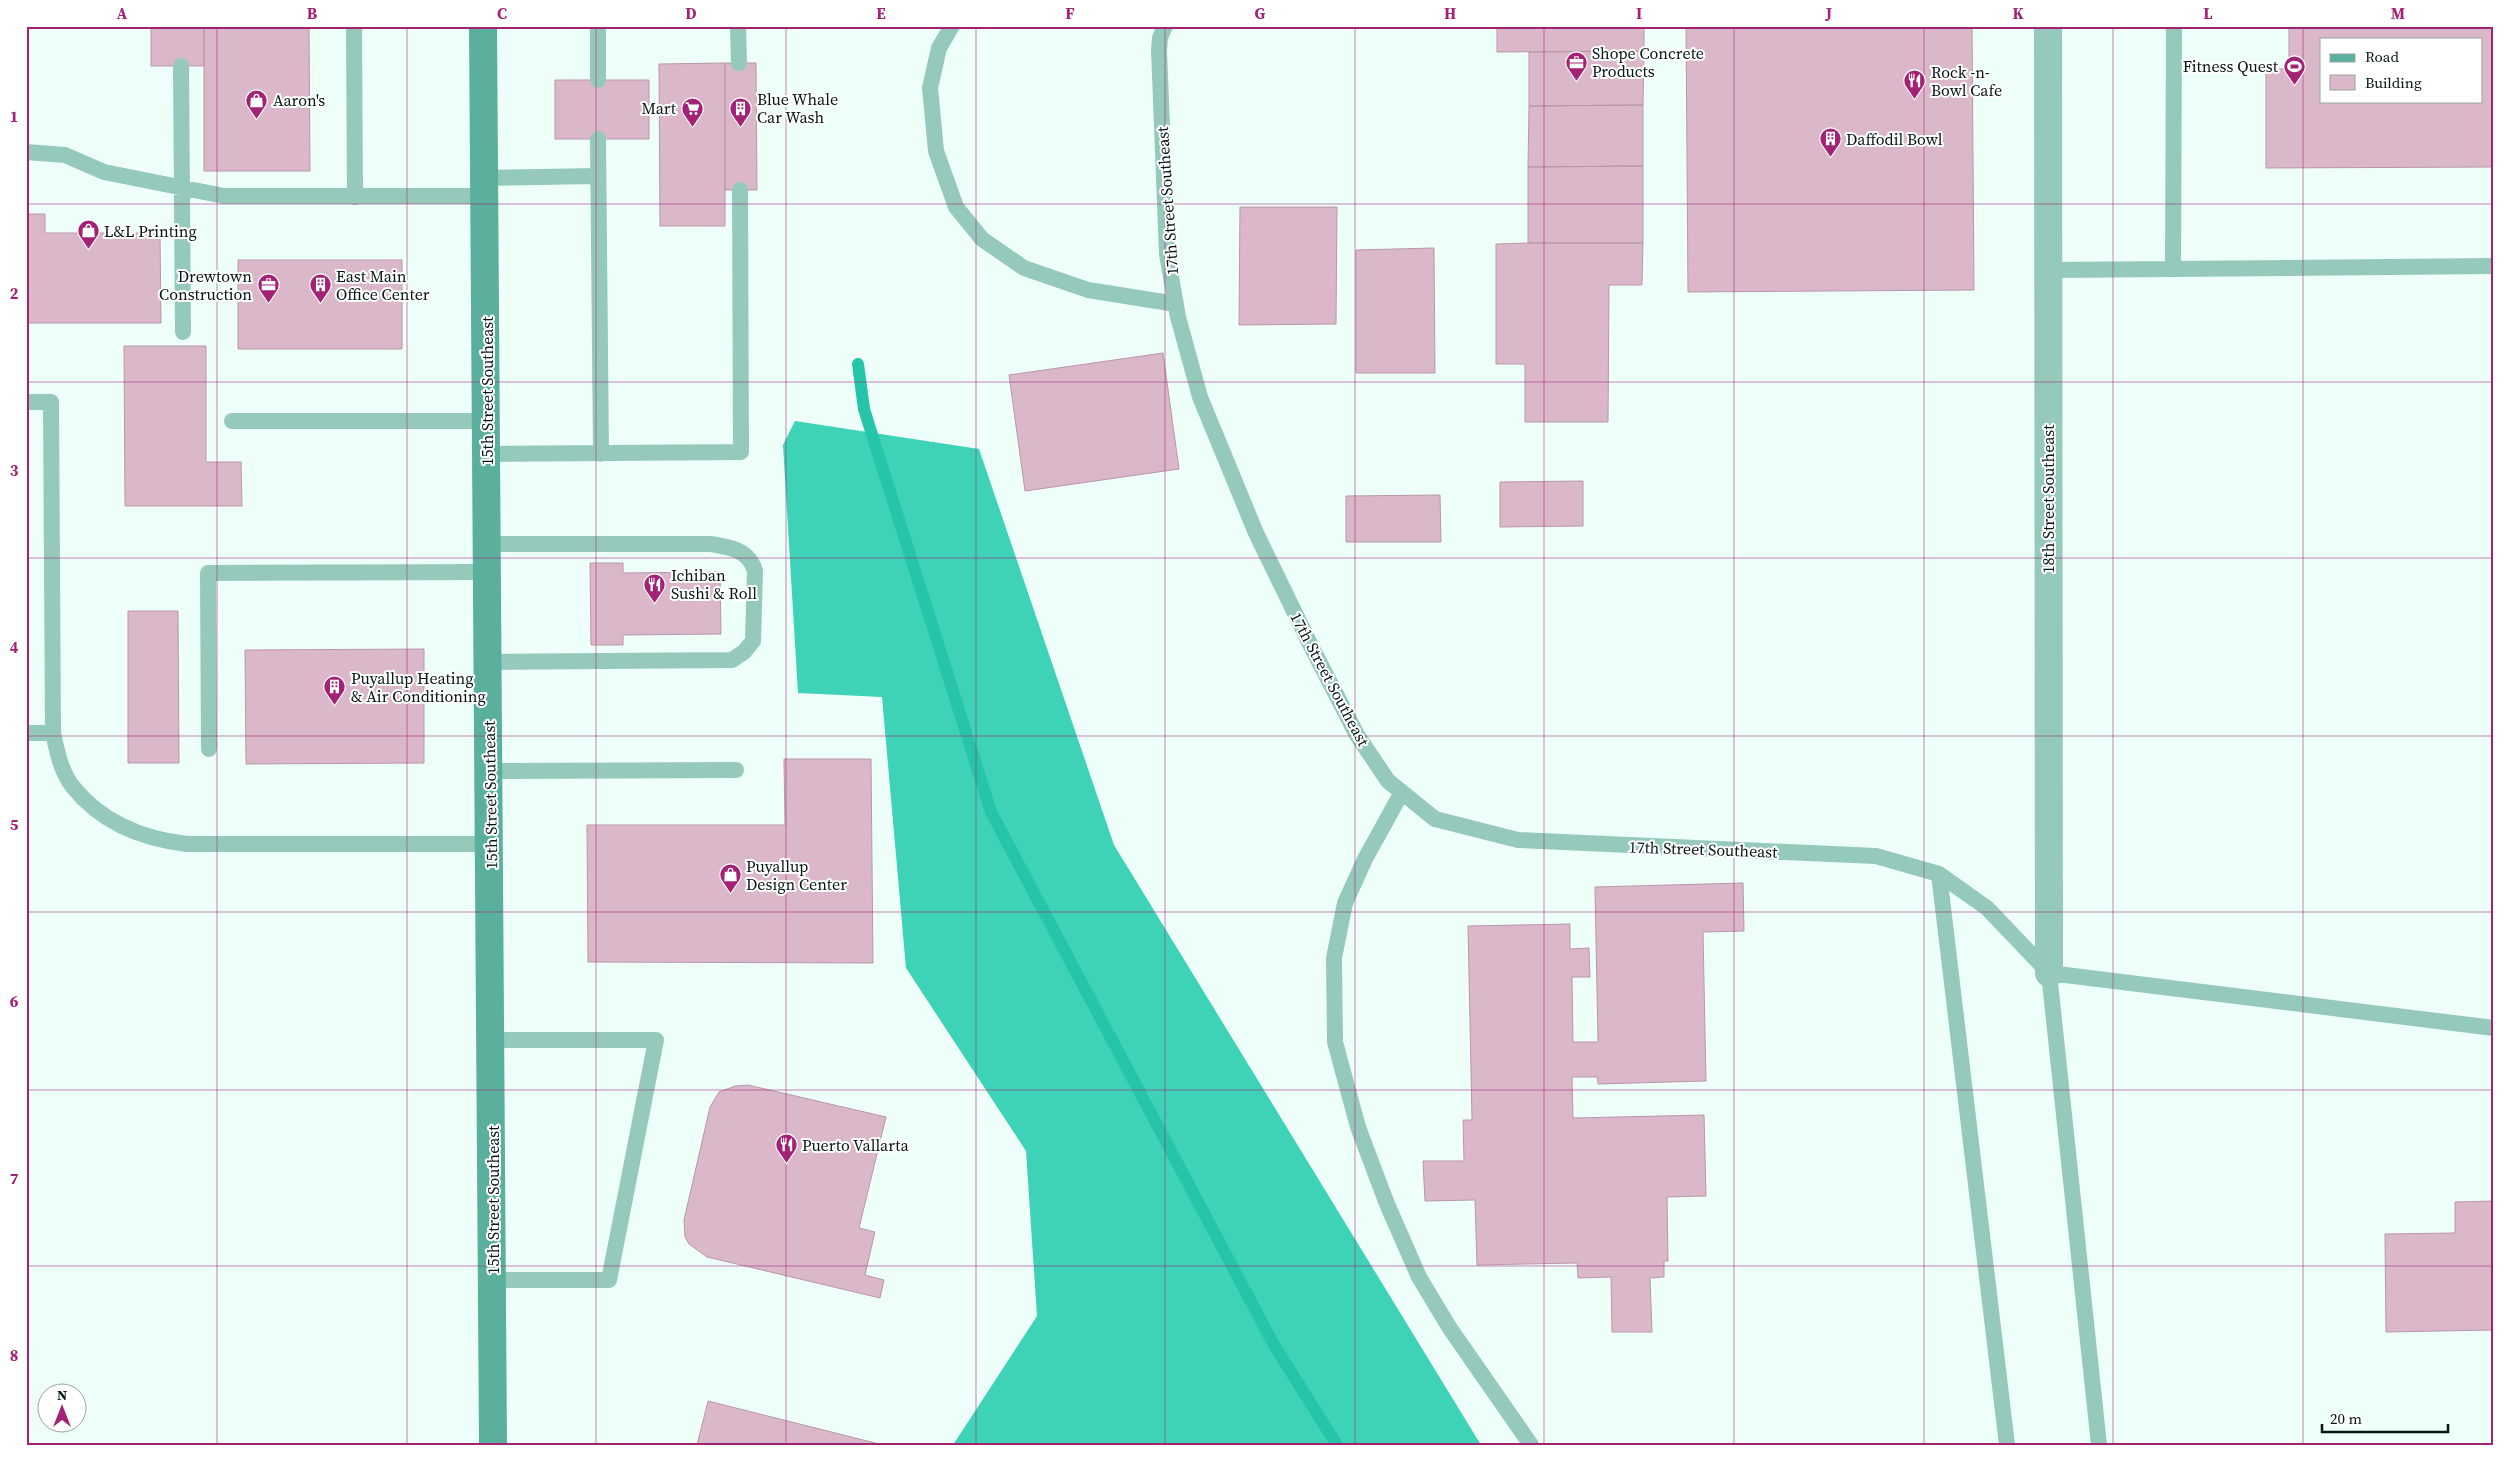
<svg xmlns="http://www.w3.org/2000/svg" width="2520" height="1471" font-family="'Source Serif 4',serif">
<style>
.forest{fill:#3ed2b7}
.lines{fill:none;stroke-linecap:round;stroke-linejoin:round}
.stream{stroke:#26c4a9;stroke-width:12}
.building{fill:#dbb8c9;stroke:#b997a8;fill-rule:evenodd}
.lane{stroke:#95c9bc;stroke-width:16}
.street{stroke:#95c9bc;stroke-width:28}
.secondary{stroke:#5bb09d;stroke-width:28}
.grid{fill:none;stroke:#a22375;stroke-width:1;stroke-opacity:0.55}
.labels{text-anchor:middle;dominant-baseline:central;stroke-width:4;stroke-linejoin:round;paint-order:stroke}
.poi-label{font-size:16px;fill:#061613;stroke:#fff;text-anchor:start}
.street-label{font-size:16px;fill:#061613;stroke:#fff}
.neatline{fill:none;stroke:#a22375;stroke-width:2}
.grid-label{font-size:16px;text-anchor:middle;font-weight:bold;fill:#a22375}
</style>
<rect width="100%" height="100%" fill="#eefffa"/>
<!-- forest -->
<path class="forest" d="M 795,421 L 979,449 L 1114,845 L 1481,1445 L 953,1445 L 1037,1316 L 1026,1151 L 906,968 L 882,697 L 798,693 L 783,445 Z"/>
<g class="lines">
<!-- stream -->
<path class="stream" d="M 858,364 L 864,409 L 991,812 L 1274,1345 L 1337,1445"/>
</g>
<!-- building -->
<path class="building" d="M 151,26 L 204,26 L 204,66 L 151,66 Z
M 204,26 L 309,26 L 310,171 L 204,171 Z
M 1497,26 L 1644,26 L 1644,51 L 1497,52 Z
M 1686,26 L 1972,26 L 1974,290 L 1688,292 Z
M 2289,26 L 2494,26 L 2494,167 L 2266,168 L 2266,69 L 2289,69 ZM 2321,39 L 2481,39 L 2481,101 L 2321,101 Z
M 1644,51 L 1643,105 L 1529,106 L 1529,52 Z
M 725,63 L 756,63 L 757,190 L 725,190 Z
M 725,63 L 725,226 L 660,226 L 659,64 Z
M 555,80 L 649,80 L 649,139 L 555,139 Z
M 1643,105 L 1643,166 L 1528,167 L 1529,106 Z
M 1643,166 L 1643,243 L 1528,243 L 1528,167 Z
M 1240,207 L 1337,207 L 1336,324 L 1239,325 Z
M 26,214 L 45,214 L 45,233 L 160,233 L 161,323 L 26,323 Z
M 1528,243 L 1643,243 L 1642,285 L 1609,285 L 1608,422 L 1525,422 L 1525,364 L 1496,364 L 1496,244 Z
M 1434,248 L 1435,373 L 1356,373 L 1356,250 Z
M 238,260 L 402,260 L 402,349 L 238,349 Z
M 124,346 L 206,346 L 206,462 L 241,462 L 242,506 L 125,506 Z
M 1163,353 L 1179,469 L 1025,491 L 1009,375 Z
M 1583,481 L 1583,526 L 1500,527 L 1500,482 Z
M 1440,495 L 1441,542 L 1346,542 L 1346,496 Z
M 590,563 L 623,563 L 623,573 L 720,572 L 721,634 L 623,635 L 623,645 L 591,645 Z
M 128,611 L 178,611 L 179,763 L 128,763 Z
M 424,649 L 424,763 L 246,764 L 245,650 Z
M 784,759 L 871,759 L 873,963 L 588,962 L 587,825 L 785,825 Z
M 1743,883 L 1744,931 L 1703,932 L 1706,1081 L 1598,1084 L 1597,1077 L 1572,1077 L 1573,1118 L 1704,1115 L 1706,1196 L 1667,1197 L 1668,1261 L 1664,1261 L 1664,1277 L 1650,1278 L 1652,1332 L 1612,1332 L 1611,1277 L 1578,1278 L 1577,1263 L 1477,1265 L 1475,1200 L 1425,1201 L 1423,1161 L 1464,1161 L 1463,1120 L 1472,1120 L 1468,926 L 1570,924 L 1570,949 L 1589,948 L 1590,977 L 1572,977 L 1573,1042 L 1598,1042 L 1595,887 Z
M 748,1085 L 886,1117 L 859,1228 L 875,1232 L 865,1275 L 884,1280 L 880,1298 L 707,1257 L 689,1244 L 685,1237 L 684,1220 L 710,1107 L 719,1092 L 735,1086 Z
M 2494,1201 L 2494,1330 L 2386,1332 L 2385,1234 L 2455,1233 L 2455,1202 Z
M 708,1401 L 883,1445 L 697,1445 Z"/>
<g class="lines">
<!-- lane -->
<path class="lane" d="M 354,26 L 355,197
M 598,26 L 598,80
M 738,26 L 739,63
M 952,26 L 939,48 L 930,88 L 936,151 L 956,207 L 982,239 L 1024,268 L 1088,290 L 1176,304
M 1165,26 L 1160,38 L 1159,50 L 1167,254 L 1178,317 L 1200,397 L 1256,533 L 1311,646 L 1357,735 L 1388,781 L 1435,819 L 1518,840 L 1876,856 L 1939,874 L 1987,908 L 2049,973
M 181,66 L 183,332
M 598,139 L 601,454
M 26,152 L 65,155 L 104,172 L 224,196 L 486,196
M 486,178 L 598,176
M 2173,269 L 2494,266
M 2048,270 L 2173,269 L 2174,26
M 26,402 L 51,402 L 53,733 L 26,733
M 232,421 L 487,421
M 487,454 L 741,452 L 740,190
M 488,544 L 711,544 C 730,547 749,550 755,571 L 753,641 L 744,652 L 732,660 L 489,662
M 53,733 C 57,751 61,772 73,787 C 102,823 143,839 187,844 L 490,844
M 209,749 L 208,573 L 488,572
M 489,771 L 736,770
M 1402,792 L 1365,859 L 1345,903 L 1334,958 L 1335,1042 L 1358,1127 L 1387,1204 L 1419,1277 L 1449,1327 L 1531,1445
M 1939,874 L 2007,1445
M 2049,973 L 2099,1445
M 2049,973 L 2494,1028
M 492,1040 L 656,1040 L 609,1280 L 494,1280"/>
<!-- street -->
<path class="street" d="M 2048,26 L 2049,973"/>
<!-- secondary -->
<path class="secondary" d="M 483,26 L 493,1445"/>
</g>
<!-- grid -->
<path class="grid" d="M 217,26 L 217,1445M 407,26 L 407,1445M 596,26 L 596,1445M 786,26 L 786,1445M 976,26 L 976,1445M 1165,26 L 1165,1445M 1355,26 L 1355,1445M 1544,26 L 1544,1445M 1734,26 L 1734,1445M 1924,26 L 1924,1445M 2113,26 L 2113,1445M 2303,26 L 2303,1445M 26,204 L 2494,204M 26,382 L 2494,382M 26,558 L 2494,558M 26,736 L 2494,736M 26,912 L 2494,912M 26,1090 L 2494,1090M 26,1266 L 2494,1266"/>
<!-- icons -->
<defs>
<symbol id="office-pin" viewBox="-11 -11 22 30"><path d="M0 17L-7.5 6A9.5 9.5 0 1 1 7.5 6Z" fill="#a22375" stroke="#fff"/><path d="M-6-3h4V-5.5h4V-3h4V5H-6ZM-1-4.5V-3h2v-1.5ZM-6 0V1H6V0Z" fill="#fff"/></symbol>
<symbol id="stadium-pin" viewBox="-11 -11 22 30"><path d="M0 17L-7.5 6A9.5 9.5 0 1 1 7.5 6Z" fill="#a22375" stroke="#fff"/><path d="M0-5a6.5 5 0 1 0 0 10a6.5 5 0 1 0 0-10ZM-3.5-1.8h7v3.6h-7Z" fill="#fff"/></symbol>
<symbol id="restaurant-pin" viewBox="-11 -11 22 30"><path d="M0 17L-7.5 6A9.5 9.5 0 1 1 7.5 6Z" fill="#a22375" stroke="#fff"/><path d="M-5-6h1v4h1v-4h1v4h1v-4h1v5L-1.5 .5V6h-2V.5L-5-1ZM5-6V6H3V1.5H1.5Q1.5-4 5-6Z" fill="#fff"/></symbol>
<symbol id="shop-pin" viewBox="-11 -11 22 30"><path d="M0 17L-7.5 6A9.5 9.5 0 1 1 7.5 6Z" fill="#a22375" stroke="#fff"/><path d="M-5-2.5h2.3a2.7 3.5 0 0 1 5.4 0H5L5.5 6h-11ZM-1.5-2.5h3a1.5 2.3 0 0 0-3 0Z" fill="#fff"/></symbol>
<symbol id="supermarket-pin" viewBox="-11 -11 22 30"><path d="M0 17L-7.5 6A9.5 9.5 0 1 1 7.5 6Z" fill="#a22375" stroke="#fff"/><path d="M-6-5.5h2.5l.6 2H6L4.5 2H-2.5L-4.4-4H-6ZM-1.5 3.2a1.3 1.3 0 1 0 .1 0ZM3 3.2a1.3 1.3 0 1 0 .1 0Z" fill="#fff"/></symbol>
<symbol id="building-pin" viewBox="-11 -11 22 30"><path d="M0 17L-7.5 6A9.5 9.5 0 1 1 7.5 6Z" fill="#a22375" stroke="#fff"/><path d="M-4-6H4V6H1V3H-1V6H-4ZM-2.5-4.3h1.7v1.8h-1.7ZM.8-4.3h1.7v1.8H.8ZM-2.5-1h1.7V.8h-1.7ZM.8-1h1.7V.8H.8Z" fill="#fff"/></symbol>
</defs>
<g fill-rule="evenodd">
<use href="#office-pin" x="1564" y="50" width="25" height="34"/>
<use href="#stadium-pin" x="2282" y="54" width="25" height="34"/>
<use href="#restaurant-pin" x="1902" y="68" width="25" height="34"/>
<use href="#shop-pin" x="244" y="88" width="25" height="34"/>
<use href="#supermarket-pin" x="680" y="96" width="25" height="34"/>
<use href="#building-pin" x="728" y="96" width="25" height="34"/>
<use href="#building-pin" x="1818" y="126" width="25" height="34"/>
<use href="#shop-pin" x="76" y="218" width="25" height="34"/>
<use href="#office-pin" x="256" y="272" width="25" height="34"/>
<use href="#building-pin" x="308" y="272" width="25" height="34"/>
<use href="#restaurant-pin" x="642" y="572" width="25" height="34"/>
<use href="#building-pin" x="322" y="674" width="25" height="34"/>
<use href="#shop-pin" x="718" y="862" width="25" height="34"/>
<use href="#restaurant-pin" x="774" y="1132" width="25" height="34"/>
</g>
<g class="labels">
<!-- poi labels -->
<g class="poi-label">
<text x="1592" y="53">Shope Concrete<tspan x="1592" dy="18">Products</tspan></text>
<text x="2278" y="66" text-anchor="end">Fitness Quest</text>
<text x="1931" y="72">Rock -n-<tspan x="1931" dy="18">Bowl Cafe</tspan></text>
<text x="757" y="99">Blue Whale<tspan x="757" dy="18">Car Wash</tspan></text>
<text x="273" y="100">Aaron's</text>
<text x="676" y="108" text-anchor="end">Mart</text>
<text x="1846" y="139">Daffodil Bowl</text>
<text x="104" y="231">L&amp;L Printing</text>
<text x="252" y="276" text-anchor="end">Drewtown<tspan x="252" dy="18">Construction</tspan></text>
<text x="336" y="276">East Main<tspan x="336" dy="18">Office Center</tspan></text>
<text x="671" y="575">Ichiban<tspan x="671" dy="18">Sushi &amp; Roll</tspan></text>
<text x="351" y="678">Puyallup Heating<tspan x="351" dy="18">&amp; Air Conditioning</tspan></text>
<text x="746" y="866">Puyallup<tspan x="746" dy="18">Design Center</tspan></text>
<text x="802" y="1145">Puerto Vallarta</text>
</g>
<!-- street labels -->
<g class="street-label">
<text transform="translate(1167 201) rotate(-94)">17th Street Southeast</text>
<text transform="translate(487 391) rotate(-90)">15th Street Southeast</text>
<text transform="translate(2048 499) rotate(-90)">18th Street Southeast</text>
<text transform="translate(1330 679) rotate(62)">17th Street Southeast</text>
<text transform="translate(490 795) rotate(-91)">15th Street Southeast</text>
<text transform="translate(1703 849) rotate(2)">17th Street Southeast</text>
<text transform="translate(493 1200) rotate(-90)">15th Street Southeast</text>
</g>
</g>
<!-- border -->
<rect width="2520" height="1471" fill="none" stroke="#ffffff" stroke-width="55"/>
<!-- legend -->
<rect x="2320" y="38" width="162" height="65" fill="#ffffff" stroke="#9ba2a1"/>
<rect x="2330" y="54" width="25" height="8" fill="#5bb09d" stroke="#9ba2a1"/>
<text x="2365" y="62" font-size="15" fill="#061613">Road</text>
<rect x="2330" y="75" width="25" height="15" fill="#dbb8c9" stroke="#9ba2a1"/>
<text x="2365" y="88" font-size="15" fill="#061613">Building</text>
<!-- north arrow -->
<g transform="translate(62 1408)"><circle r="24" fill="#ffffff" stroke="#9ba2a1"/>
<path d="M0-4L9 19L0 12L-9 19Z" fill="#a22375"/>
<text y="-8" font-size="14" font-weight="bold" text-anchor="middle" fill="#061613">N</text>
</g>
<!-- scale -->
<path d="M2322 1424v8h126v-8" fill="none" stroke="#061613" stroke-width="2.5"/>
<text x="2330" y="1424" font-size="15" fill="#061613" stroke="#ffffff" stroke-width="4" paint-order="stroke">20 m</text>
<rect x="28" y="28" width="2464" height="1416" class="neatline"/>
<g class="grid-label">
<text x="122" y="19">A</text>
<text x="312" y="19">B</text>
<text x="502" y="19">C</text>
<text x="691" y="19">D</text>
<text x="881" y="19">E</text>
<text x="1070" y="19">F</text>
<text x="1260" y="19">G</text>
<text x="1450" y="19">H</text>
<text x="1639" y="19">I</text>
<text x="1829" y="19">J</text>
<text x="2018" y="19">K</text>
<text x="2208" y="19">L</text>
<text x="2398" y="19">M</text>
<text x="14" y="122">1</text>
<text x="14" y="299">2</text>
<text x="14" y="476">3</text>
<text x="14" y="653">4</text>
<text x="14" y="830">5</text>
<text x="14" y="1007">6</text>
<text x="14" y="1184">7</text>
<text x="14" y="1361">8</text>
</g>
</svg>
